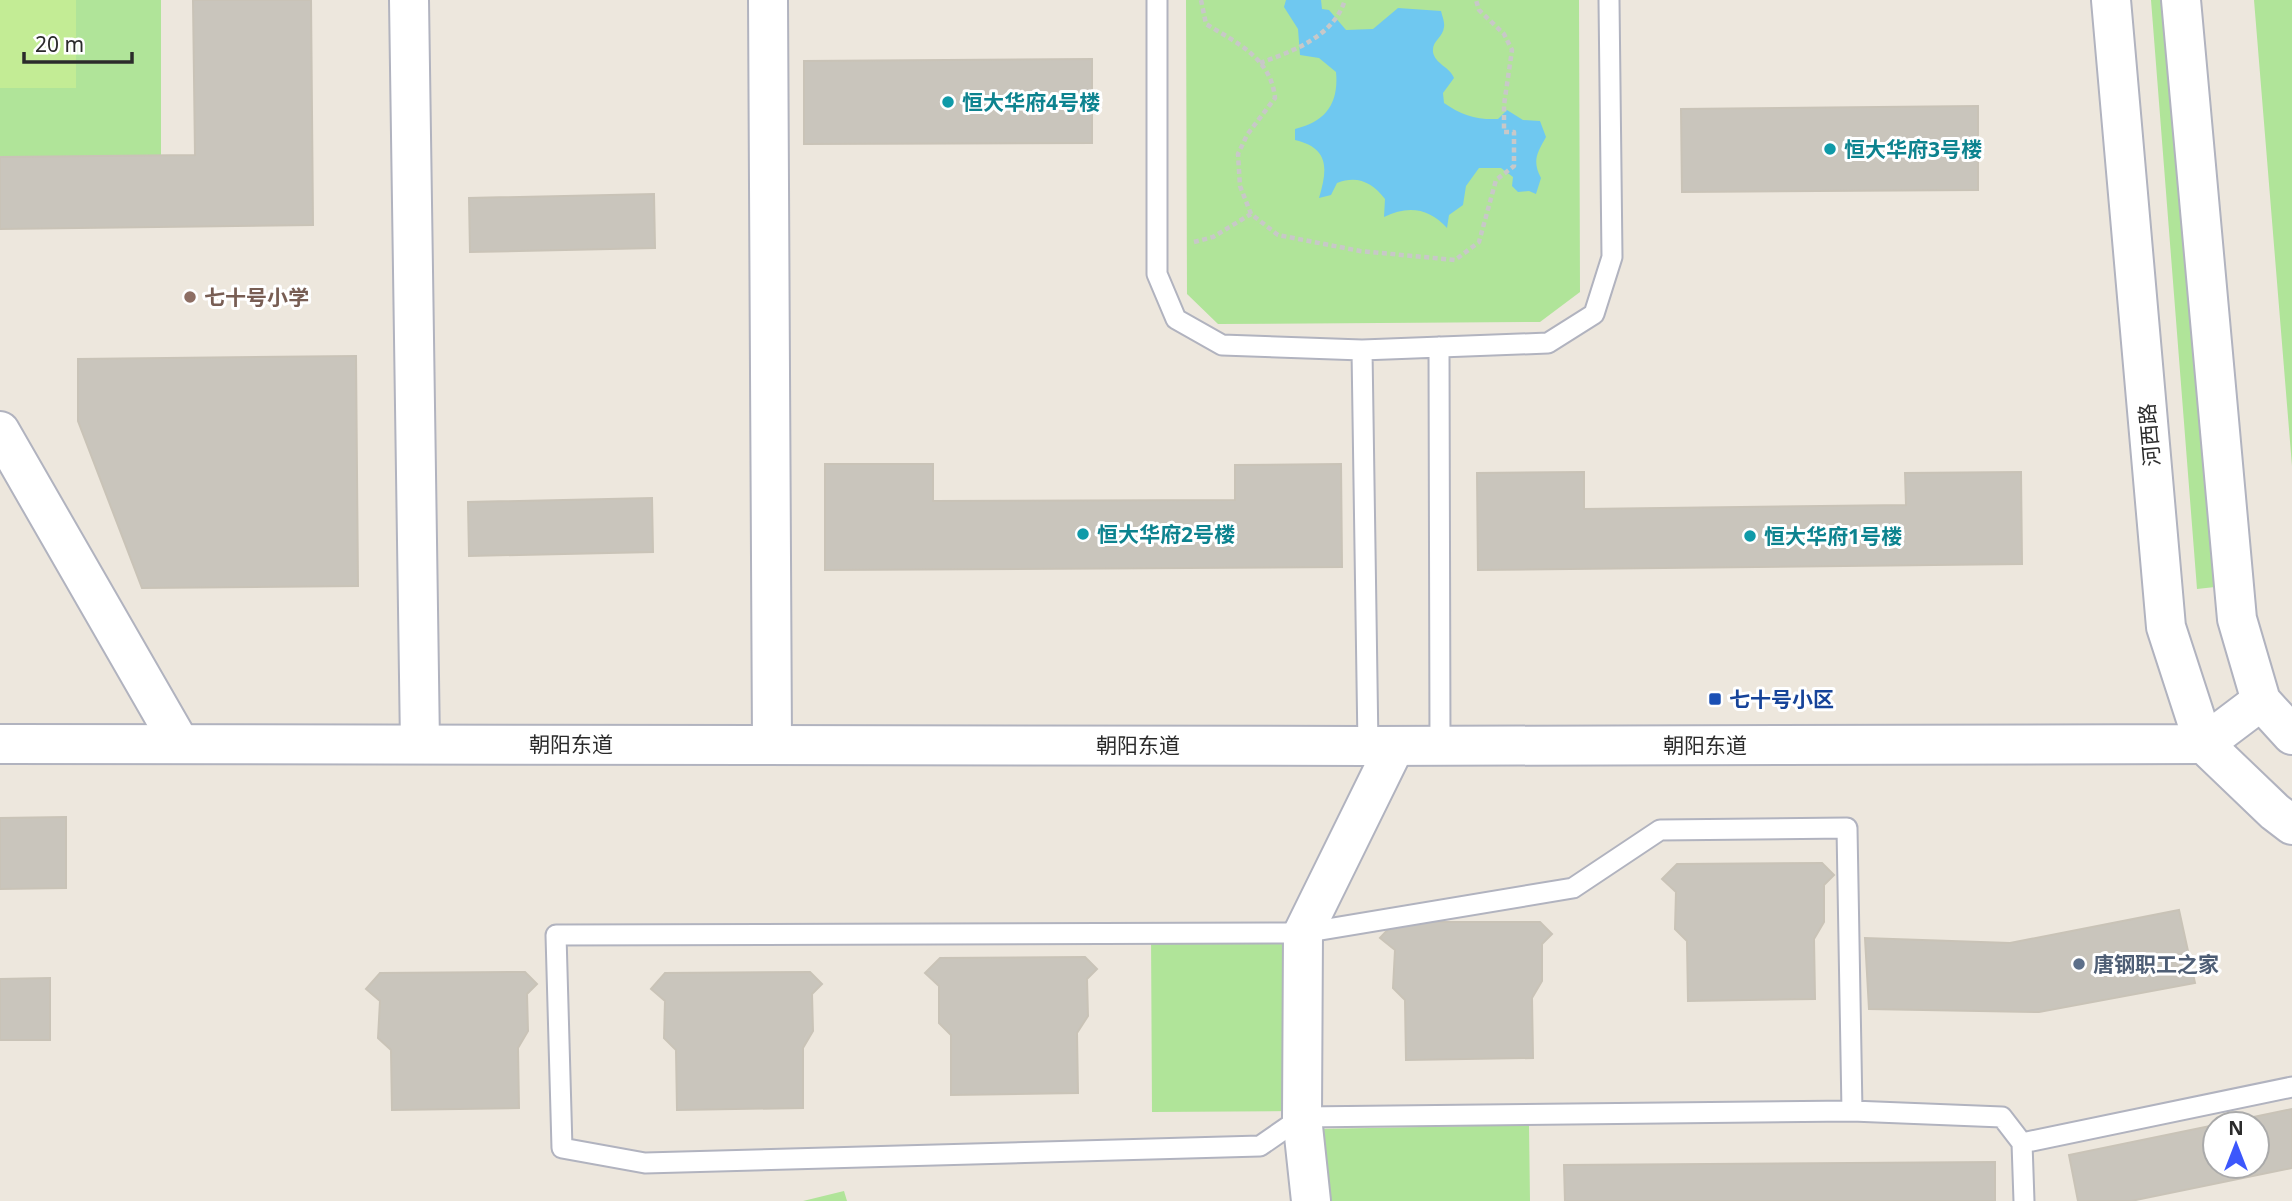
<svg xmlns="http://www.w3.org/2000/svg" width="2292" height="1201" font-family="'Noto Sans','Noto Sans SC',sans-serif">
<style>
.green{fill:#b0e499}
.pitch{fill:#c3ec95}
.water{fill:#6fc8f0}
.building{fill:#c9c5bc;stroke:#c9c3b7;stroke-width:2}
.lines{fill:none;stroke-linecap:round;stroke-linejoin:round}
.service-casing{stroke:#b1b3bf;stroke-width:23}
.minor-casing{stroke:#b1b3bf;stroke-width:42}
.tertiary-casing{stroke:#b1b3bf;stroke-width:42}
.secondary-casing{stroke:#b1b3bf;stroke-width:42}
.path{stroke:#c8c8c8;stroke-width:4.5;stroke-dasharray:5 3.5;stroke-linecap:butt}
.service{stroke:#fff;stroke-width:19}
.minor{stroke:#fff;stroke-width:38}
.tertiary{stroke:#fff;stroke-width:38}
.secondary{stroke:#fff;stroke-width:38}
.culture-dot{fill:#0f9aa8;stroke:#fff;stroke-width:2.5}
.education-dot{fill:#8d6e63;stroke:#fff;stroke-width:2.5}
.transit-dot{fill:#1a4fb4;stroke:#fff;stroke-width:2.5}
.service-dot{fill:#5c6f8a;stroke:#fff;stroke-width:2.5}
.labels{text-anchor:middle;dominant-baseline:central;stroke-width:6;stroke-linejoin:round;paint-order:stroke}
.culture-label{font-size:21px;font-weight:bold;fill:#0d838f;stroke:#fff;text-anchor:start}
.education-label{font-size:21px;font-weight:bold;fill:#785e54;stroke:#fff;text-anchor:start}
.street-label{font-size:21px;fill:#2b2b2b;stroke:#fff}
.transit-label{font-size:21px;font-weight:bold;fill:#164399;stroke:#fff;text-anchor:start}
.service-label{font-size:21px;font-weight:bold;fill:#4e5e75;stroke:#fff;text-anchor:start}
</style>
<rect width="100%" height="100%" fill="#ede7dd"/>
<!-- green -->
<path class="green" d="M 0,0 L 161,0 L 161,155 L 0,160 Z
M 1186,0 L 1579,0 L 1580,292 L 1540,322 L 1218,324 L 1187,294 Z
M 2151,0 L 2168,0 L 2215,587 L 2197,589 Z
M 2254,0 L 2292,0 L 2292,466 Z
M 1293,933 L 1295,1111 L 1152,1112 L 1151,934 Z
M 1529,1125 L 1530,1201 L 1319,1201 L 1317,1129 Z
M 844,1191 L 847,1201 L 803,1201 Z"/>
<!-- pitch -->
<path class="pitch" d="M 0,0 L 76,0 L 76,88 L 0,88 Z"/>
<!-- water -->
<path class="water" d="M 1286,0 L 1321,0 L 1322,9 L 1329,10 L 1346,30 L 1373,29 L 1398,8 L 1441,11 C 1442,16 1445,22 1444,27 C 1443,38 1432,40 1433,52 C 1435,64 1450,67 1454,78 L 1443,93 L 1444,103 C 1461,115 1477,120 1498,119 L 1507,110 L 1523,120 L 1540,121 L 1546,137 C 1537,153 1532,161 1541,178 L 1536,194 L 1529,191 L 1518,192 L 1512,186 L 1513,177 L 1501,168 L 1479,168 L 1466,186 L 1463,205 L 1449,215 L 1447,228 C 1429,208 1408,205 1384,217 L 1385,199 C 1372,182 1357,175 1337,183 L 1331,195 L 1319,198 C 1328,168 1329,148 1295,140 L 1295,129 C 1326,122 1339,103 1336,72 L 1319,58 L 1300,55 L 1298,29 L 1284,7 Z"/>
<!-- building -->
<path class="building" d="M 193,0 L 311,0 L 313,225 L 0,229 L 0,157 L 195,155 Z
M 1092,59 L 1092,143 L 804,144 L 804,61 Z
M 1978,106 L 1978,190 L 1682,192 L 1681,109 Z
M 654,194 L 655,248 L 470,252 L 469,198 Z
M 356,356 L 358,586 L 142,588 L 78,421 L 78,359 Z
M 825,464 L 933,464 L 933,501 L 1235,500 L 1235,465 L 1341,464 L 1342,567 L 825,570 Z
M 1584,472 L 1584,509 L 1906,505 L 1905,473 L 2021,472 L 2022,564 L 1478,570 L 1477,473 Z
M 652,498 L 653,552 L 469,556 L 468,502 Z
M 66,817 L 66,888 L 0,889 L 0,818 Z
M 1822,863 L 1834,875 L 1824,885 L 1824,922 L 1814,939 L 1815,999 L 1688,1001 L 1687,941 L 1675,929 L 1676,892 L 1662,879 L 1677,864 Z
M 2179,910 L 2195,983 L 2039,1012 L 1869,1009 L 1865,938 L 2010,943 Z
M 1395,922 L 1540,922 L 1552,934 L 1542,944 L 1542,981 L 1532,998 L 1533,1058 L 1406,1060 L 1405,1000 L 1393,988 L 1395,950 L 1380,938 Z
M 1085,957 L 1097,969 L 1087,979 L 1088,1016 L 1077,1033 L 1078,1093 L 951,1095 L 951,1035 L 939,1023 L 939,986 L 925,973 L 940,958 Z
M 525,972 L 537,984 L 527,994 L 528,1031 L 518,1048 L 519,1108 L 392,1110 L 391,1050 L 378,1038 L 380,1001 L 366,989 L 380,973 Z
M 810,972 L 822,984 L 812,994 L 813,1031 L 803,1048 L 803,1108 L 677,1110 L 676,1050 L 664,1038 L 665,1001 L 651,989 L 665,973 Z
M 50,978 L 50,1040 L 0,1040 L 0,979 Z
M 2292,1109 L 2292,1168 L 2131,1201 L 2078,1201 L 2069,1155 L 2215,1125 L 2215,1166 L 2257,1166 L 2257,1124 L 2220,1124 Z
M 1995,1162 L 1995,1201 L 1565,1201 L 1564,1165 Z"/>
<g class="lines">
<defs>
<path id="service" d="M 1157,0 L 1157,274 L 1176,319 L 1222,345 L 1362,350 L 1548,343 L 1594,314 L 1612,257 L 1609,0
M 1439,347 L 1440,746
M 1362,350 L 1368,746
M 1852,1111 L 1847,828 L 1660,830 L 1573,888 L 1303,933 L 556,935 L 562,1148 L 645,1163 L 1260,1146 L 1302,1117 L 1852,1111 L 2002,1117 L 2022,1143 L 2024,1201
M 2022,1143 L 2292,1087"/>
<path id="minor" d="M 409,0 L 420,744
M 768,0 L 772,744
M 0,431 L 180,744
M 1311,1201 L 1302,1117 L 1303,933 L 1395,746"/>
<path id="tertiary" d="M 0,744 L 1368,746 L 2204,744 L 2261,701"/>
<path id="secondary" d="M 2111,0 L 2166,627 L 2204,744 L 2275,812 L 2292,825
M 2181,0 L 2237,619 L 2261,701 L 2292,735"/>
</defs>
<!-- service casing -->
<use href="#service" class="service-casing"/>
<!-- minor casing -->
<use href="#minor" class="minor-casing"/>
<!-- tertiary casing -->
<use href="#tertiary" class="tertiary-casing"/>
<!-- secondary casing -->
<use href="#secondary" class="secondary-casing"/>
<!-- path -->
<path class="path" d="M 1201,0 L 1206,24 C 1237,43 1271,58 1275,98 L 1247,135 L 1238,154 L 1240,186 L 1251,214 L 1278,235 L 1360,251 L 1455,260 L 1479,242 L 1496,180 L 1514,166 L 1514,132 L 1504,132 L 1504,105 L 1512,50 L 1504,34 L 1479,10 L 1476,0
M 1260,63 C 1293,51 1333,37 1345,0
M 1194,242 L 1213,237 L 1251,214"/>
<!-- service -->
<use href="#service" class="service"/>
<!-- minor -->
<use href="#minor" class="minor"/>
<!-- tertiary -->
<use href="#tertiary" class="tertiary"/>
<!-- secondary -->
<use href="#secondary" class="secondary"/>
</g>
<!-- markers -->
<g class="culture-dot">
<circle cx="948" cy="102" r="7"/>
<circle cx="1830" cy="149" r="7"/>
<circle cx="1083" cy="534" r="7"/>
<circle cx="1750" cy="536" r="7"/>
</g>
<circle class="education-dot" cx="190" cy="297" r="7"/>
<rect class="transit-dot" x="1708" y="692" width="14" height="14" rx="3.5"/>
<circle class="service-dot" cx="2079" cy="964" r="7"/>
<g class="labels">
<!-- culture labels -->
<g class="culture-label">
<text x="962" y="102">恒大华府4号楼</text>
<text x="1844" y="149">恒大华府3号楼</text>
<text x="1097" y="534">恒大华府2号楼</text>
<text x="1764" y="536">恒大华府1号楼</text>
</g>
<!-- education labels -->
<g class="education-label">
<text x="204" y="297">七十号小学</text>
</g>
<!-- street labels -->
<g class="street-label">
<text transform="translate(2149 435) rotate(-95)">河西路</text>
<text x="571" y="744">朝阳东道</text>
<text x="1138" y="745">朝阳东道</text>
<text x="1705" y="745">朝阳东道</text>
</g>
<!-- transit labels -->
<g class="transit-label">
<text x="1729" y="699">七十号小区</text>
</g>
<!-- service labels -->
<g class="service-label">
<text x="2093" y="964">唐钢职工之家</text>
</g>
</g>
<!-- north arrow -->
<g transform="translate(2236 1145)"><circle r="33" fill="#ffffff" stroke="#aaaaaa" stroke-width="2"/>
<path d="M0-5L12 26L0 18L-12 26Z" fill="#3c57fc"/>
<text y="-10" font-size="19" font-weight="bold" text-anchor="middle" fill="#2b2b2b">N</text>
</g>
<!-- scale -->
<path d="M24 52v10h108v-10" fill="none" stroke="#2b2b2b" stroke-width="3.5"/>
<text x="35" y="52" font-size="21" fill="#2b2b2b" stroke="#ffffff" stroke-width="5" paint-order="stroke">20 m</text>
</svg>
